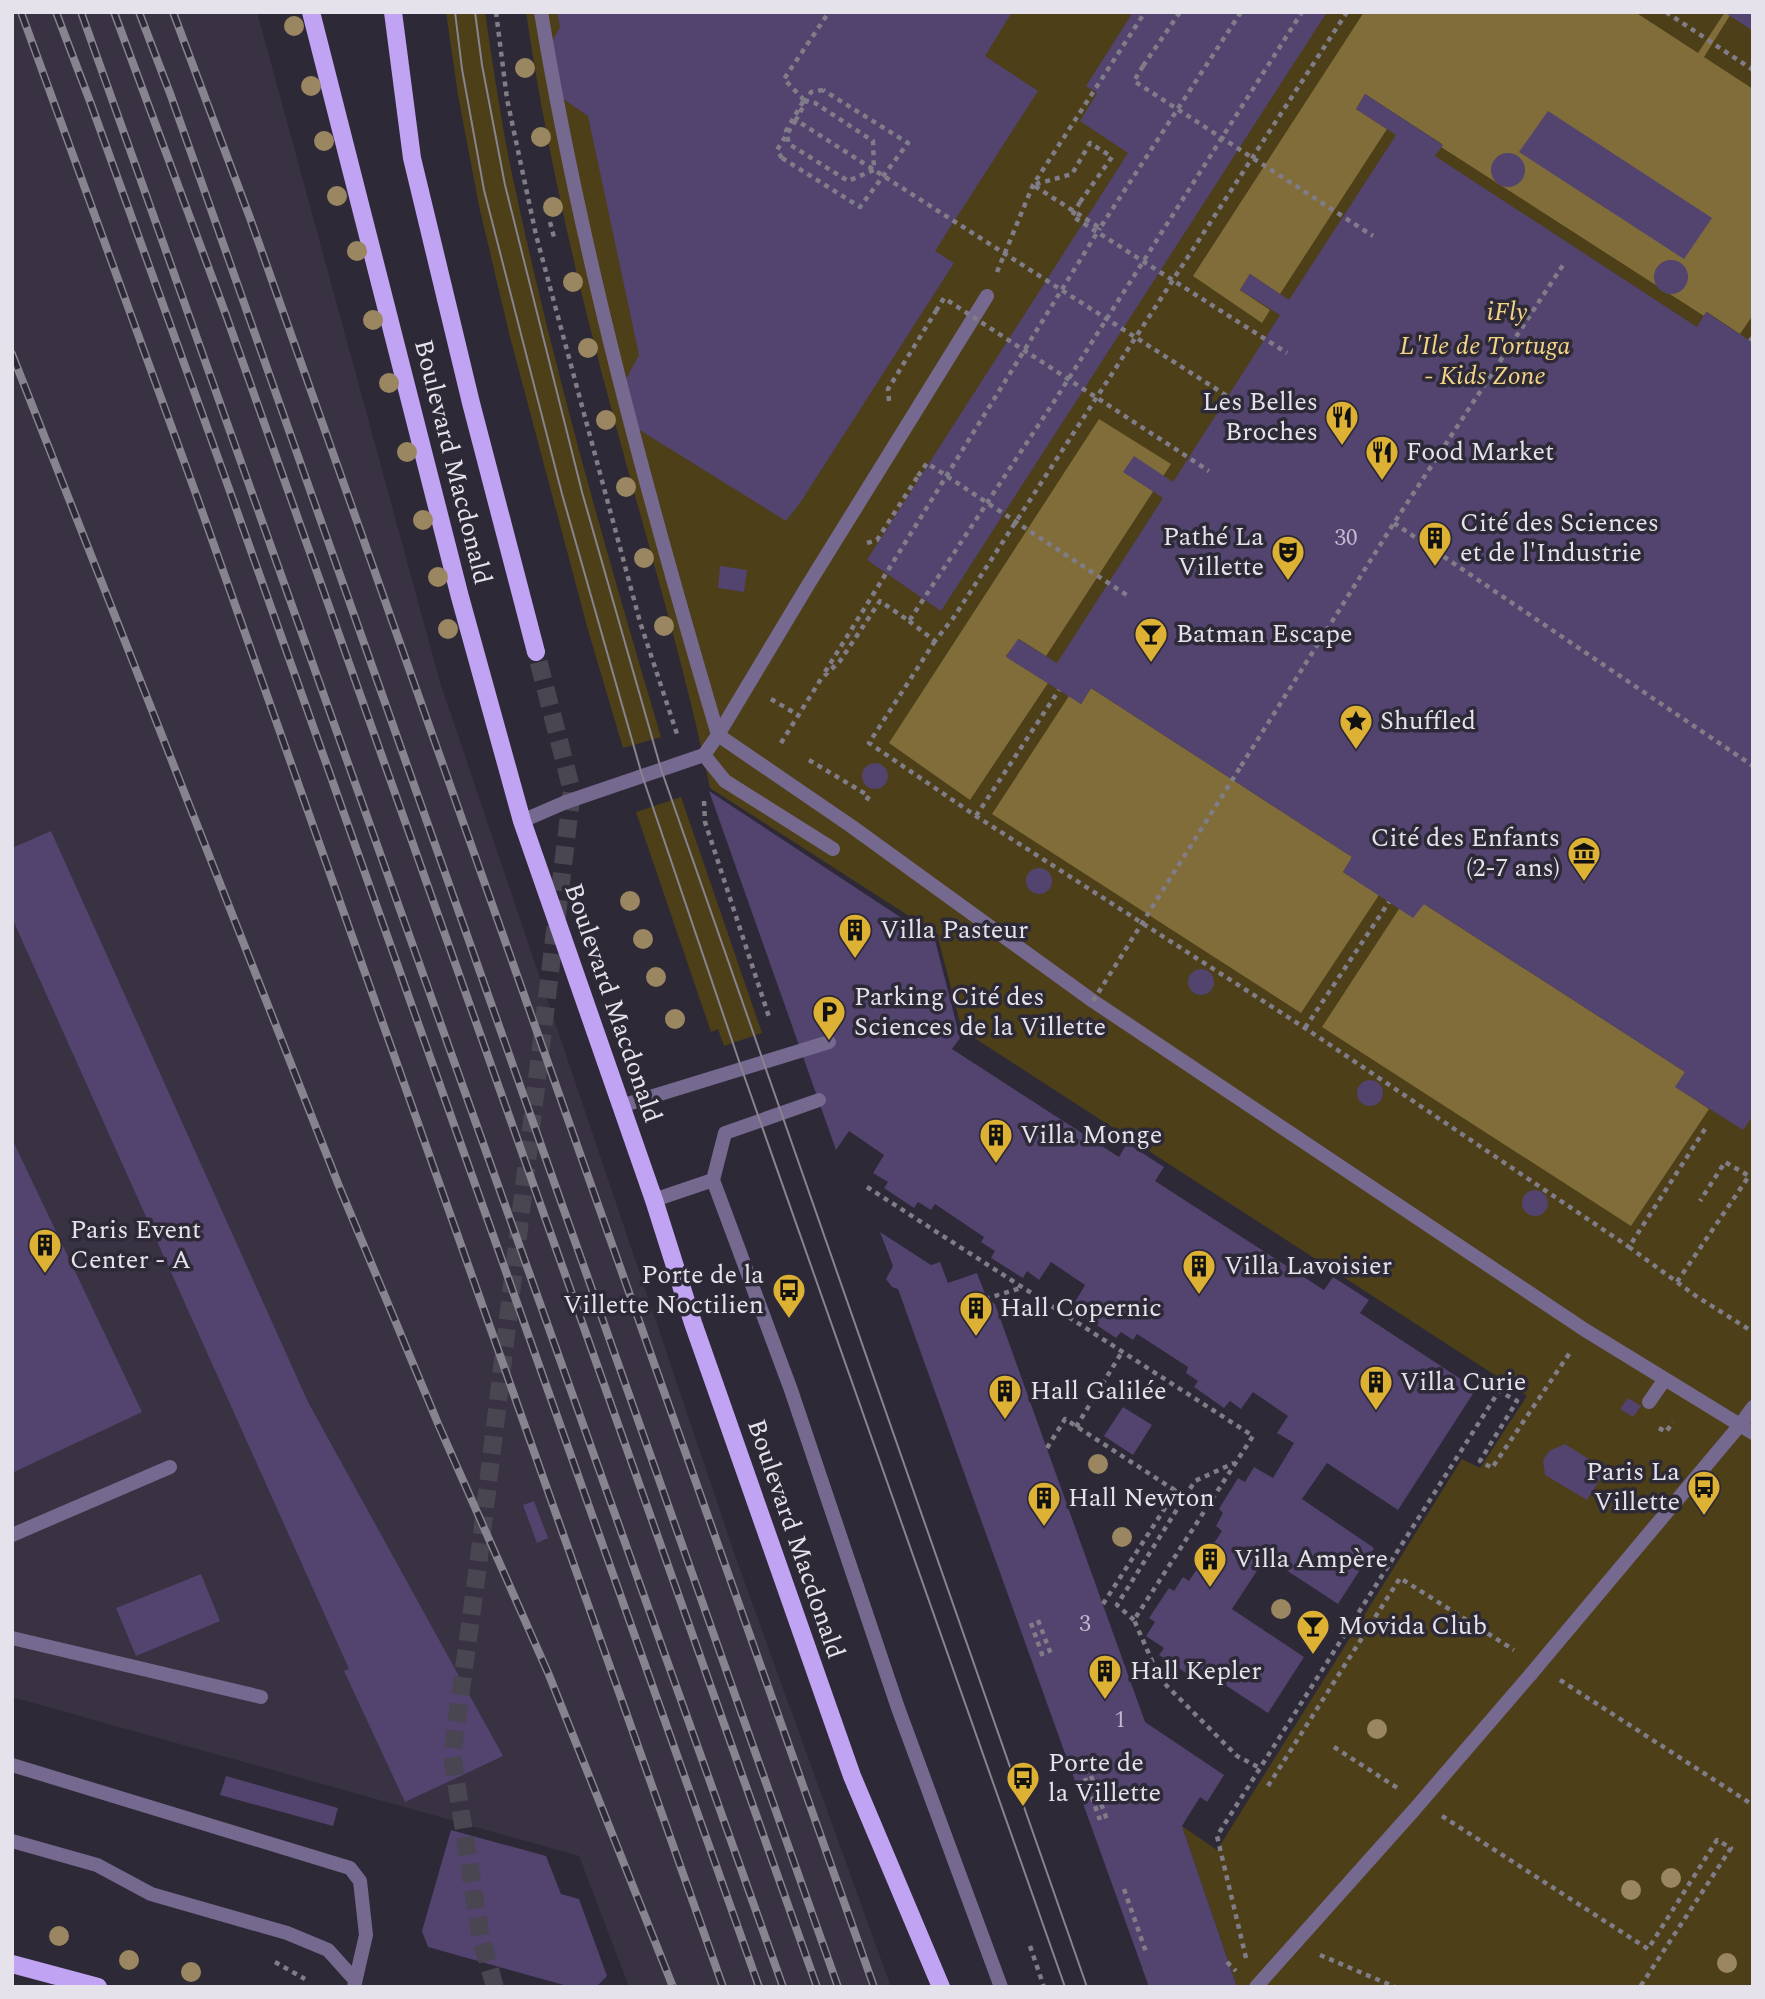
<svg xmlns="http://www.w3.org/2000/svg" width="1765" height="1999" font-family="Spectral,serif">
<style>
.built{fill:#383243}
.green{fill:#4d3f18}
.water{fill:#816d3a}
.building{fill:#52436f}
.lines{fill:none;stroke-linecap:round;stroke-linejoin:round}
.primary-tunnel{stroke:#494551;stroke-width:18;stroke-dasharray:18 9;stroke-linecap:butt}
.path{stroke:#807d88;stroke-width:4.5;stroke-dasharray:5 5;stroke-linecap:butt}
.lane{stroke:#75698f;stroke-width:14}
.street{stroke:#75698f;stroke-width:14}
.primary{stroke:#c0a4f3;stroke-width:18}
.tram{stroke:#87848f;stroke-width:2}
.rail-casing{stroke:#87848f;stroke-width:8}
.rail{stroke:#2d2936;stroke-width:5;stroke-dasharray:16;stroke-linecap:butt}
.path-bridge{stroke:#807d88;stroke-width:4.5;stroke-dasharray:5 5;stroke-linecap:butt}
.street-bridge{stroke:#75698f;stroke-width:14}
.tree{fill:#9a8661}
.labels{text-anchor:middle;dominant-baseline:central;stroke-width:7;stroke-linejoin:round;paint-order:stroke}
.number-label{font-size:23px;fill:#c0bacc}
.park-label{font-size:26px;font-style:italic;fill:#f3d385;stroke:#2d2936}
.poi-label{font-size:26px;fill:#e5e2eb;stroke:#2d2936;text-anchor:start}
.street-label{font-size:26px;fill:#e5e2eb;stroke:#2d2936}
</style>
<rect width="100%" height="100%" fill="#2d2936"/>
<!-- built -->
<path class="built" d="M 12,12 L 257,12 L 440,682 L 737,1561 L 891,1987 L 629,1987 L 579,1856 L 12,1697 Z"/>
<!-- green -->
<path class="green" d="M 446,12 L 485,12 C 493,66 501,121 512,174 C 552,364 606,551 661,737 L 623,748 L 588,630 L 510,337 L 479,206 L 458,95 Z
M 526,12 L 1753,12 L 1753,1987 L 1237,1987 L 1182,1826 L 1217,1850 L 1462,1459 L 1480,1468 L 1527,1396 L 962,1030 L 937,934 L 710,788 C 684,662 646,539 613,415 C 577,283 546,148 526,12 Z
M 681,797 L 762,1033 L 724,1046 L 718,1029 L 711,1032 L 636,812 Z"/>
<!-- water -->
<path class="water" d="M 1364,12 L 1635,12 L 1698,53 L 1725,12 L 1732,12 L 1704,57 L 1753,89 L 1753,315 L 1740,334 L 1707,312 L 1704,316 L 1441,147 L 1442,144 L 1365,94 L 1356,109 L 1387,129 L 1280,294 L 1250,274 L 1240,290 L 1270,310 L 1262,323 L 1193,276 Z
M 1099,419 L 1171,464 L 1046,656 L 1019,639 L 1006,656 L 1048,683 L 970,800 L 889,743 Z
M 1091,688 L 1352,857 L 1343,872 L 1379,895 L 1301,1013 L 992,814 L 1069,696 L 1081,704 Z
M 1424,904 L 1685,1072 L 1676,1087 L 1709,1109 L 1631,1226 L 1322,1027 L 1399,909 Z"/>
<!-- building -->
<path class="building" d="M 557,12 L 1012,12 L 985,56 L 1038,91 L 935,251 L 954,263 L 800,503 L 786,521 L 638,429 L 626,379 L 639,355 L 588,116 L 559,96 L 548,48 L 560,27 Z
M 1133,12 L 1327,12 L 941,611 L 867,560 L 1128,153 L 1080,121 L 1097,93 L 1086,86 Z
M 1724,12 L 1753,12 L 1753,31 Z
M 1365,94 L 1443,145 L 1435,156 L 1697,327 L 1706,312 L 1753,343 L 1753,1116 L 1743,1130 L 1675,1087 L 1685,1072 L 1424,904 L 1413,918 L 1343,872 L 1352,857 L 1091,688 L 1081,704 L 1006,657 L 1018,639 L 1057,663 L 1163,498 L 1123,472 L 1134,456 L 1173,482 L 1280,315 L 1240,290 L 1250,274 L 1289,300 L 1396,135 L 1356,109 Z
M 1548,111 L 1712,218 L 1684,259 L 1519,152 Z
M1491 170a17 17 0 1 1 34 0a17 17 0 1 1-34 0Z
M1654 277a17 17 0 1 1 34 0a17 17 0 1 1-34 0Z
M 720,566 L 747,570 L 744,592 L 718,588 Z
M862 776a13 13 0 1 1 26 0a13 13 0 1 1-26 0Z
M 709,791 L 935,940 L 960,1038 L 952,1049 L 1119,1157 L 1127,1143 L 1164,1167 L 1155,1181 L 1324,1290 L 1333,1277 L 1369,1300 L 1360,1313 L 1476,1389 L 1398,1510 L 1327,1463 L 1302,1499 L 1374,1548 L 1338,1604 L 1266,1557 L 1232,1609 L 1304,1657 L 1268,1713 L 1196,1666 L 1189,1675 L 1159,1655 L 1164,1648 L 1146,1636 L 1155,1622 L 1149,1618 L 1169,1588 L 1174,1591 L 1183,1577 L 1189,1581 L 1222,1531 L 1216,1526 L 1223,1513 L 1219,1509 L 1238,1478 L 1245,1482 L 1254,1467 L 1273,1478 L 1294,1443 L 1277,1433 L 1288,1416 L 1253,1392 L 1241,1409 L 1230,1401 L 1224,1408 L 1194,1387 L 1198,1381 L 1186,1373 L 1188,1367 L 1137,1334 L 1133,1340 L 1121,1332 L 1116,1338 L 1086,1318 L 1089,1312 L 1075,1302 L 1085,1285 L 1051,1262 L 1039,1280 L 1027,1271 L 1023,1278 L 991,1258 L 995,1251 L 981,1242 L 984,1237 L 935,1204 L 931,1210 L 918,1202 L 914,1208 L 884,1188 L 888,1182 L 873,1173 L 884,1155 L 849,1131 L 836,1150 Z
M 51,831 L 308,1402 L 503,1756 L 405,1802 L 344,1671 L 349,1669 L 12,918 L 12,848 Z
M1026 881a13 13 0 1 1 26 0a13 13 0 1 1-26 0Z
M1188 982a13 13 0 1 1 26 0a13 13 0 1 1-26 0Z
M1357 1093a13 13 0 1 1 26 0a13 13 0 1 1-26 0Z
M 12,1139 L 142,1412 L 12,1473 Z
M1522 1203a13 13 0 1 1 26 0a13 13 0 1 1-26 0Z
M 880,1232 L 931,1265 L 940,1262 L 948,1283 L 977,1273 L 987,1299 L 995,1304 L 1145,1722 L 1224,1775 L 1207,1802 L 1200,1797 L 1182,1826 L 1237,1987 L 1149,1987 L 898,1289 L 892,1287 L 886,1279 L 893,1266 Z
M 1628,1398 L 1641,1406 L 1633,1417 L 1620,1409 Z
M 1123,1407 L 1152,1425 L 1133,1455 L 1104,1436 Z
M 1565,1444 L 1606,1470 L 1587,1500 L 1545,1475 L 1543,1460 L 1549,1451 Z
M 534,1501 L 548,1538 L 537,1543 L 523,1505 Z
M 201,1574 L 220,1621 L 136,1656 L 116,1608 Z
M 226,1776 L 338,1808 L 333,1826 L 220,1795 Z
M 451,1830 L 546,1856 L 561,1894 L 579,1899 L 607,1976 L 596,1987 L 571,1987 L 428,1947 L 422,1931 Z"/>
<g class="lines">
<!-- primary-tunnel -->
<path class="primary-tunnel" d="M 495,1987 L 481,1938 L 452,1756 L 478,1566 L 572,791 L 536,652"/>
<!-- path -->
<path class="path" d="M 496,12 L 507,99 L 536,235 L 640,622 L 678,737
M 1666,12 L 1753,70
M 1143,66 L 1180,12
M 804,100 L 815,103 L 873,141 L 874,170 L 848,181 L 789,144 L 786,131 Z
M 804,100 L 784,79 L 829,12
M 782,158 L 860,207 L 908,143 L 823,90
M 1080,202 L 1112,157 L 1090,143 L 1072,174 L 1033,185 L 1100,228 L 1241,12
M 550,222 L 555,241
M 997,272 L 1033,185 L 1145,12
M 1750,341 L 1753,337
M 889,401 L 888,389 L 936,311
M 1394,523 L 1753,766
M 867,543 L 877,540 L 918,476
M 909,621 L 935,641 L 954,617 L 1347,12
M 935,641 L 869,743 L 976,816 L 1305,1028 L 1629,1247
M 825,672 L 1100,228
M 771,699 L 798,715
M 781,743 L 821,679 L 840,661 L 880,601 L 909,621 L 1055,400 L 1302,12
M 809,760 L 869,796 L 864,804
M 1241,766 L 1394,523 L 1563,265
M 704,801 L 705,822 L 770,1020
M 976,816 L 1059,690
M 1305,1028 L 1389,902
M 1705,1129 L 1629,1247 L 1696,1296 L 1753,1332
M 867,1187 L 1253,1436 L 1134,1620 L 1160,1679 L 1237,1756 L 1260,1768
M 1677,1282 L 1749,1176 L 1725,1162 L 1700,1201
M 985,1299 L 1021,1288
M 1076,1427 L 1122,1352
M 1659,1428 L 1666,1432 L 1673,1422
M 1047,1448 L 1065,1419 L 1176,1491
M 1103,1604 L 1176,1491 L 1186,1495
M 1038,1620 L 1052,1657
M 1134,1620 L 1117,1605 L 1186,1495 L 1195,1481 L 1234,1463
M 1031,1623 L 1044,1660
M 1560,1680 L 1753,1805
M 1334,1747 L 1399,1789
M 1091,1776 L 1107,1820
M 1085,1778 L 1100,1820
M 1268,1786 L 1400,1578 L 1514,1650
M 1442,1816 L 1648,1949 L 1717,1840 L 1731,1848 L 1640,1987
M 1124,1889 L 1146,1952
M 1030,1946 L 1044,1987
M 1320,1955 L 1395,1987
M 1246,1958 L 1217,1836 L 1499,1391 L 1517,1401 L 1480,1461 L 1492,1468 L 1571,1351
M 275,1962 L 305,1979
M 1227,1962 L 1236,1971"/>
<!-- lane -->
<path class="lane" d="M 541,12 C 582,257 648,498 718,735 L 704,755 L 566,802
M 718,735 L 808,585 L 987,296
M 704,755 L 725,781 L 833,849
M 621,1106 L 829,1042
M 713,1180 L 725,1133 L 819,1100
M 654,1200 L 713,1180 L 791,1390 L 898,1708 L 1001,1987
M 1740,1425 L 1753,1407
M 12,1535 L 170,1467
M 12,1638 L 261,1697
M 12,1765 L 350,1868 L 360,1881 L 366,1935 L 354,1987
M 12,1841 L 97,1865 L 151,1894 L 287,1933 L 328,1950 L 355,1980"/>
<!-- street -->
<path class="street" d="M 718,735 L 851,826 L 1093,1001 L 1585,1330 L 1753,1433
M 522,821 L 566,802
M 1649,1402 L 1665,1379
M 1531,1674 L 1740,1425
M 1256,1987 L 1414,1810"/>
<!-- primary -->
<path class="primary" d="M 311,12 L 460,597 L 522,821 L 654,1200 L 693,1323 L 852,1776 L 941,1987
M 393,12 L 412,158 L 471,403 L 536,652
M 12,1964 L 98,1987"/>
<!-- tram -->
<path class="tram" d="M 455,12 L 462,69 L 484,190 L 562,494 L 642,775 L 741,1067 L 1065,1987
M 475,12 L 482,65 L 505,185 L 582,492 L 661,769 L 1087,1987"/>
<defs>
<path id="rail" d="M 21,12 L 197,497 L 723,1987
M 56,12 L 91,104 L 227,483 L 759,1987
M 81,12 L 783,1987
M 114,12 L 226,315 L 817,1987
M 139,12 L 171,96 L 838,1987
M 173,12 L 250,218 L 874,1987
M 12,354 L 339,1186 L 439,1426 L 549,1675 L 673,1987"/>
</defs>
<!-- rail casing -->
<use href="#rail" class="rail-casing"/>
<!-- rail -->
<use href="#rail" class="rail"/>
<!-- path-bridge -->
<path class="path-bridge" d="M 1143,66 L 1134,81 L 1373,236
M 823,90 L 811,92 L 796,120 L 1249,410
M 782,158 L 777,150 L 796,120
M 1080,202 L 1072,216 L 1287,353
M 936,311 L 944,298 L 1209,471
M 918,476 L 927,463 L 1128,596
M 1093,1001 L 1241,766"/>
<!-- street-bridge -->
<path class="street-bridge" d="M 1414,1810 L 1531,1674"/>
</g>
<!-- trees -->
<g class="tree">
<circle cx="294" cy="26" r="10"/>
<circle cx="525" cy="68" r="10"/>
<circle cx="311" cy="86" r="10"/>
<circle cx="541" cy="137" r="10"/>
<circle cx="324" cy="141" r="10"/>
<circle cx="337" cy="196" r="10"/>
<circle cx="553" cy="207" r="10"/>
<circle cx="357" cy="251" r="10"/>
<circle cx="573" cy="282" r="10"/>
<circle cx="373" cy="320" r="10"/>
<circle cx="588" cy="348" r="10"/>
<circle cx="389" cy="383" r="10"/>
<circle cx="606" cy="420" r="10"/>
<circle cx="407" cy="452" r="10"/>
<circle cx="626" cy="487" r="10"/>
<circle cx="423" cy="520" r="10"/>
<circle cx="644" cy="558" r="10"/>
<circle cx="438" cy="577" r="10"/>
<circle cx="664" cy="626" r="10"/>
<circle cx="448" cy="629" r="10"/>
<circle cx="630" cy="901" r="10"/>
<circle cx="643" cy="939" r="10"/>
<circle cx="656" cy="977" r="10"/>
<circle cx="675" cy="1019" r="10"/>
<circle cx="1098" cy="1464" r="10"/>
<circle cx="1122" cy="1537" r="10"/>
<circle cx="1281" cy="1609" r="10"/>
<circle cx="1377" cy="1729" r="10"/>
<circle cx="1671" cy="1878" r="10"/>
<circle cx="1631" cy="1890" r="10"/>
<circle cx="59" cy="1936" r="10"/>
<circle cx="129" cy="1960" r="10"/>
<circle cx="1727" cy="1963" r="10"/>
<circle cx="191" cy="1972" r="10"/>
</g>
<!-- icons -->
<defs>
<symbol id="restaurant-pin" viewBox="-11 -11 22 30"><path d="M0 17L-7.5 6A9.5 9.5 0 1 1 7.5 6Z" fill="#ddb133" stroke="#2d2936"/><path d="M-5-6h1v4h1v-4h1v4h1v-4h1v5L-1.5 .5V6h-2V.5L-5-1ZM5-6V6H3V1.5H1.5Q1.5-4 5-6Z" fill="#111"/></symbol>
<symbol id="building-pin" viewBox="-11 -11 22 30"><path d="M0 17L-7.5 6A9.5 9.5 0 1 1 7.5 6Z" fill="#ddb133" stroke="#2d2936"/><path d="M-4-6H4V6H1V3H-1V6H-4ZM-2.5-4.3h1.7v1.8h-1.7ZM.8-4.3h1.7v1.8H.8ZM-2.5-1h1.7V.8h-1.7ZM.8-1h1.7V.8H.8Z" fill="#111"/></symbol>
<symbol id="theatre-pin" viewBox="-11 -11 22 30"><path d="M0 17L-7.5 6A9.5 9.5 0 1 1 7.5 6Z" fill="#ddb133" stroke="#2d2936"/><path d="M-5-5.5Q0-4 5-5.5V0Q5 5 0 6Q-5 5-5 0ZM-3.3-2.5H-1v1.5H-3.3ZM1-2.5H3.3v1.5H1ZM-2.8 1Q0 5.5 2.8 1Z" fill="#111"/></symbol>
<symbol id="bar-pin" viewBox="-11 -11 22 30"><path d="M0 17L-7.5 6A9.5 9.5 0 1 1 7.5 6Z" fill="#ddb133" stroke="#2d2936"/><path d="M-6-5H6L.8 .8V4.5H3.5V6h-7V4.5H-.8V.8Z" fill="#111"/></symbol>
<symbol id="sight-pin" viewBox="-11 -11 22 30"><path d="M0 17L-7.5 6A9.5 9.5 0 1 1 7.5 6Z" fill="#ddb133" stroke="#2d2936"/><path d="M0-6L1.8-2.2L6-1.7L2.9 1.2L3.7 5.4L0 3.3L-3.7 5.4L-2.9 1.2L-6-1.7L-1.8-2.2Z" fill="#111"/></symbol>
<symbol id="museum-pin" viewBox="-11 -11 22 30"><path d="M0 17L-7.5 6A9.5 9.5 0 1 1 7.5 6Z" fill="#ddb133" stroke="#2d2936"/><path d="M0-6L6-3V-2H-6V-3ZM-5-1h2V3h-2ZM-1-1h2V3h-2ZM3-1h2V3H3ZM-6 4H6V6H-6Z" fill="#111"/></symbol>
<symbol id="parking-pin" viewBox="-11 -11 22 30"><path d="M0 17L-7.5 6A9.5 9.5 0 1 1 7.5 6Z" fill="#ddb133" stroke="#2d2936"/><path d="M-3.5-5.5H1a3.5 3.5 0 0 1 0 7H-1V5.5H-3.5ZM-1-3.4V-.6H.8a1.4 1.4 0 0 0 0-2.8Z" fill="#111"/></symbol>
<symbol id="bus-pin" viewBox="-11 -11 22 30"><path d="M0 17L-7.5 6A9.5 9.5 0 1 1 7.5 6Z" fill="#ddb133" stroke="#2d2936"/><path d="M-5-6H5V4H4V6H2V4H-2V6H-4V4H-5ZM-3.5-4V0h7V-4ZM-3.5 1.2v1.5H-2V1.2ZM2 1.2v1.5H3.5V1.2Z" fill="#111"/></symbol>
</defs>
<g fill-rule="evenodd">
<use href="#restaurant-pin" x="1323" y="398" width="38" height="52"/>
<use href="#restaurant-pin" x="1363" y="433" width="38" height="52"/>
<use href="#building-pin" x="1416" y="519" width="38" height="52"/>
<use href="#theatre-pin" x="1269" y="533" width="38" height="52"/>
<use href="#bar-pin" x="1132" y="615" width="38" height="52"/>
<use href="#sight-pin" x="1337" y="702" width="38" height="52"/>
<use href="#museum-pin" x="1565" y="834" width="38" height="52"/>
<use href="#building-pin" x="836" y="911" width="38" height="52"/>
<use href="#parking-pin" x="810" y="993" width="38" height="52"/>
<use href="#building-pin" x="977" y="1116" width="38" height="52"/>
<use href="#building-pin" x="26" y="1226" width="38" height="52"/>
<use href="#building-pin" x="1180" y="1247" width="38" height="52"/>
<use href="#bus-pin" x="770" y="1271" width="38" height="52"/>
<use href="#building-pin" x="957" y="1289" width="38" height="52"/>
<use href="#building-pin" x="1357" y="1363" width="38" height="52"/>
<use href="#building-pin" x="986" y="1372" width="38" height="52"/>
<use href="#bus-pin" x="1685" y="1468" width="38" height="52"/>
<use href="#building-pin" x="1025" y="1479" width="38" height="52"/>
<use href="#building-pin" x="1191" y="1540" width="38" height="52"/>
<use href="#bar-pin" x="1294" y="1607" width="38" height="52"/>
<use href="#building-pin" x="1086" y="1652" width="38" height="52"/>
<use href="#bus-pin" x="1004" y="1759" width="38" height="52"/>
</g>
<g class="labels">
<!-- number labels -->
<g class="number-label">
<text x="1346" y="538">30</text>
<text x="1085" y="1624">3</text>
<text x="1120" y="1720">1</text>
</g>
<!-- park labels -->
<g class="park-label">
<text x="1507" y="312">iFly</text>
<text x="1485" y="346">L'Ile de Tortuga<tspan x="1485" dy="30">- Kids Zone</tspan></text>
</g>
<!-- poi labels -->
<g class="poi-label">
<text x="1318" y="402" text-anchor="end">Les Belles<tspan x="1318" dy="30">Broches</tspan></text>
<text x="1406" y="452">Food Market</text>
<text x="1460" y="523">Cité des Sciences<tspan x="1460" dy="30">et de l'Industrie</tspan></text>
<text x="1264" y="537" text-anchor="end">Pathé La<tspan x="1264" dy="30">Villette</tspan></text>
<text x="1176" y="634">Batman Escape</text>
<text x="1380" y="721">Shuffled</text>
<text x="1560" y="838" text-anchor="end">Cité des Enfants<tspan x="1560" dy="30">(2-7 ans)</tspan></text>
<text x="880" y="930">Villa Pasteur</text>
<text x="854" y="997">Parking Cité des<tspan x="854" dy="30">Sciences de la Villette</tspan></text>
<text x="1020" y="1135">Villa Monge</text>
<text x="70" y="1230">Paris Event<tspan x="70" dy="30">Center - A</tspan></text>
<text x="1224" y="1266">Villa Lavoisier</text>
<text x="764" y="1275" text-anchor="end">Porte de la<tspan x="764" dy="30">Villette Noctilien</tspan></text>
<text x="1000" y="1308">Hall Copernic</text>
<text x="1400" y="1382">Villa Curie</text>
<text x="1030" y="1391">Hall Galilée</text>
<text x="1680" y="1472" text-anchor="end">Paris La<tspan x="1680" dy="30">Villette</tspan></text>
<text x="1068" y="1498">Hall Newton</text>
<text x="1234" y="1559">Villa Ampère</text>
<text x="1338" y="1626">Movida Club</text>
<text x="1130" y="1671">Hall Kepler</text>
<text x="1048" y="1763">Porte de<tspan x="1048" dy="30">la Villette</tspan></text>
</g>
<!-- street labels -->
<g class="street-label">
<text transform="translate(453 462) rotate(76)">Boulevard Macdonald</text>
<text transform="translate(613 1003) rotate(71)">Boulevard Macdonald</text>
<text transform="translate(796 1539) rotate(71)">Boulevard Macdonald</text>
</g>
</g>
<!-- border -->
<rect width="1765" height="1999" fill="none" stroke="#e5e2eb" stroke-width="28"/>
</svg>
